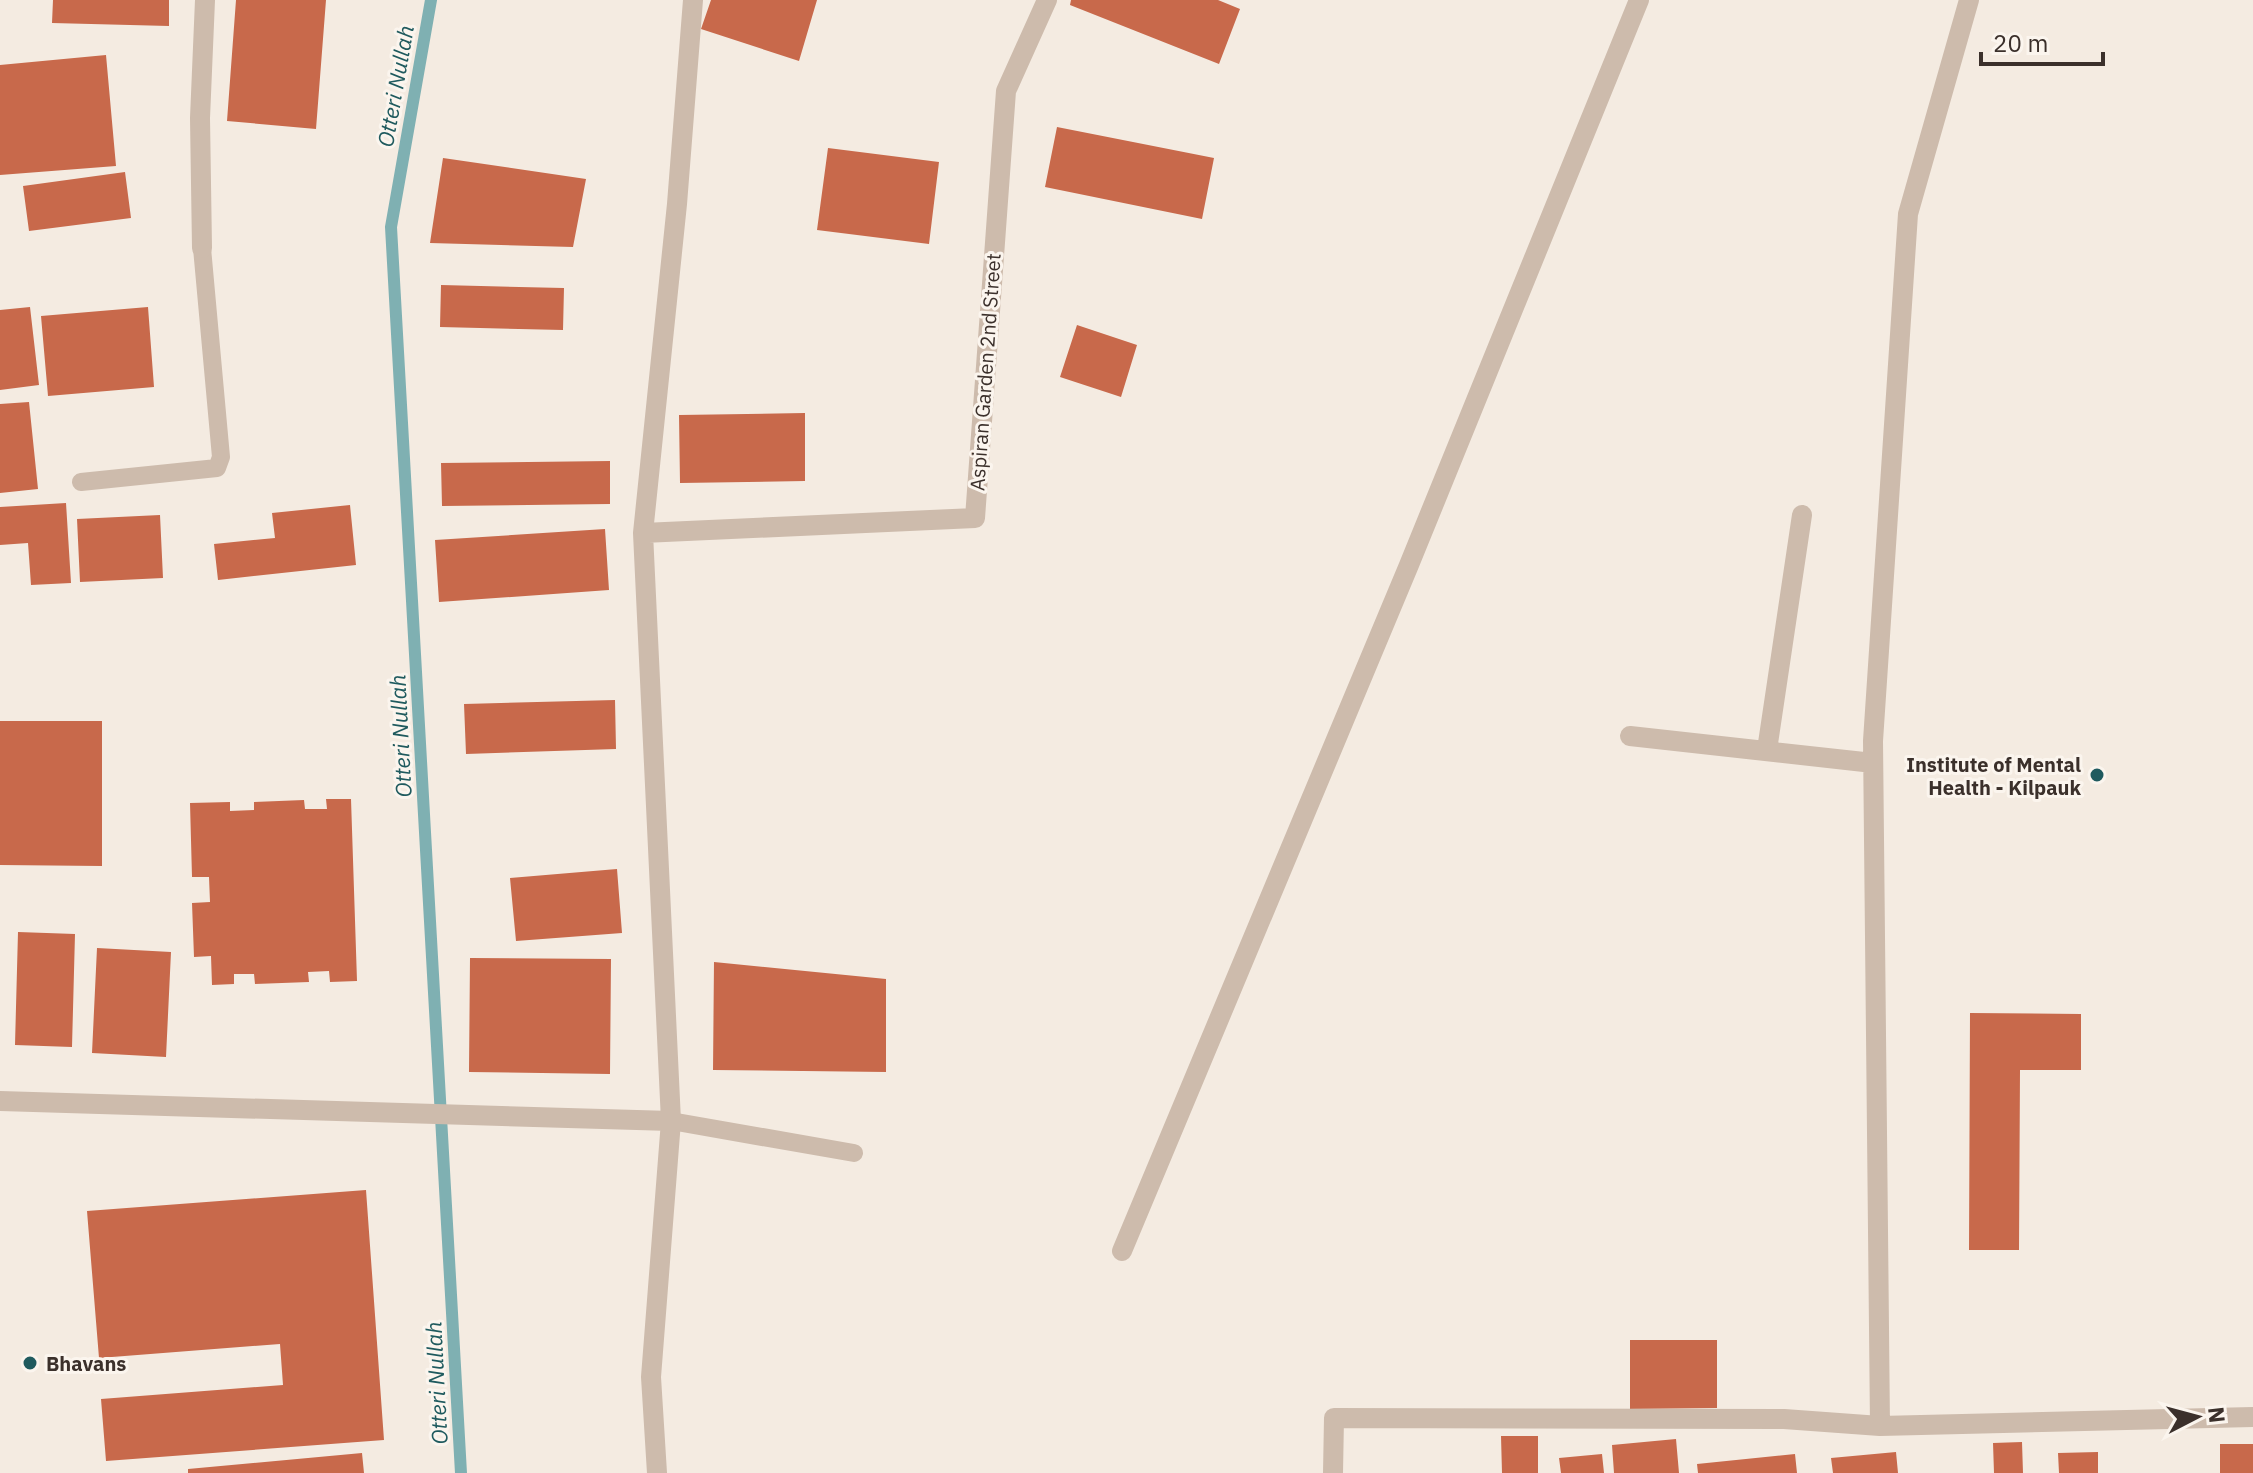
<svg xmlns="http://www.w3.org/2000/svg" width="2253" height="1473" font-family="'IBM Plex Sans',sans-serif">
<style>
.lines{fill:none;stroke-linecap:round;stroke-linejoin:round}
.stream{stroke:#7fb0b2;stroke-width:12}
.building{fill:#c8694b}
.lane{stroke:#cdbbac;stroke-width:18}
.street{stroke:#cdbbac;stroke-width:20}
.poi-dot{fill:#1f5a5e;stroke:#fbf5ee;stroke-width:3}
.labels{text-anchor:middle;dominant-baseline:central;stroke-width:6;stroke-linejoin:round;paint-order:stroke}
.street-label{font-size:20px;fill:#3b302b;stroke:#fbf5ee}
.poi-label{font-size:20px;font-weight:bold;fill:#3b302b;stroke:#fbf5ee;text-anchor:end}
.water-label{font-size:22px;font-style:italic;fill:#1f5a5e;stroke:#fbf5ee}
</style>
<rect width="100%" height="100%" fill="#f4ebe1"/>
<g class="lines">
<!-- stream -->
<path class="stream" d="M 431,0 L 391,227 L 461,1473"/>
</g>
<!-- building -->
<path class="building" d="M 53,0 L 169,0 L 169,26 L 52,23 Z
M 236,0 L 326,0 L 316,129 L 227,121 Z
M 711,0 L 817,0 L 799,61 L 701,29 Z
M 1071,0 L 1218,0 L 1240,9 L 1219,64 L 1070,5 Z
M 106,55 L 116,166 L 0,175 L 0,65 Z
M 1057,127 L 1214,158 L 1202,219 L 1045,187 Z
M 828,148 L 939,162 L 929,244 L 817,230 Z
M 443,158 L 586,179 L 573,247 L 430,243 Z
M 125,172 L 131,218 L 29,231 L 23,186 Z
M 441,285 L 564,288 L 563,330 L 440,327 Z
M 30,307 L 39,385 L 0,390 L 0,310 Z
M 148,307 L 154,387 L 48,396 L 41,316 Z
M 1077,325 L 1137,345 L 1121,397 L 1060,377 Z
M 29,402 L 38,489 L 0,493 L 0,404 Z
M 805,413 L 805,481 L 680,483 L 679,415 Z
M 610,461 L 610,504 L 442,506 L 441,463 Z
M 66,503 L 71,583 L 31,585 L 28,543 L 0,545 L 0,507 Z
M 350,505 L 356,565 L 218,580 L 214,544 L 275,538 L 272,513 Z
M 160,515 L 163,578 L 80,582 L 77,519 Z
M 605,529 L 609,590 L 439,602 L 435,540 Z
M 615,700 L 616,749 L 466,754 L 464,704 Z
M 0,721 L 102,721 L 102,866 L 0,865 Z
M 326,799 L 351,799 L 357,981 L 330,982 L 329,971 L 308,972 L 309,982 L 255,984 L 254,974 L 234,974 L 234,984 L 212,985 L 211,956 L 194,957 L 192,903 L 210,902 L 209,877 L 192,877 L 190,803 L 230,802 L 230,811 L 254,810 L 254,802 L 304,800 L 305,809 L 327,809 Z
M 617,869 L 622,933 L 516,941 L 510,878 Z
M 18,932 L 75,934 L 72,1047 L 15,1045 Z
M 97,948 L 171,952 L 166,1057 L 92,1053 Z
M 470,958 L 611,959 L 610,1074 L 469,1072 Z
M 714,962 L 886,979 L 886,1072 L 713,1070 Z
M 1970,1013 L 2081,1014 L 2081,1070 L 2020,1070 L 2019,1250 L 1969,1250 Z
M 366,1190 L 384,1440 L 106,1461 L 101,1399 L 283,1385 L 280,1344 L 99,1358 L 87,1211 Z
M 1630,1340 L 1717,1340 L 1717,1408 L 1630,1409 Z
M 1501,1436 L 1538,1436 L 1538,1473 L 1502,1473 Z
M 1676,1439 L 1679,1473 L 1614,1473 L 1612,1445 Z
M 2022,1442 L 2023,1473 L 1994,1473 L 1993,1443 Z
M 2220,1444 L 2253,1444 L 2253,1473 L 2220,1473 Z
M 1896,1452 L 1898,1473 L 1833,1473 L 1831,1458 Z
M 2098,1452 L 2098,1473 L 2059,1473 L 2058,1453 Z
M 362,1453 L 364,1473 L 188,1473 L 188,1469 Z
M 1602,1454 L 1604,1473 L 1561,1473 L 1559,1458 Z
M 1795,1454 L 1797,1473 L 1698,1473 L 1697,1464 Z"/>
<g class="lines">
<!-- lane -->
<path class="lane" d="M 81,482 L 217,468 L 221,457 L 202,248
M 671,1121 L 854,1153"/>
<!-- street -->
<path class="street" d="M 202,248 L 200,118 L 205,0
M 643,533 L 975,518 L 1006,91 L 1047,0
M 1630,736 L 1873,763
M 1767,750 L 1802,515
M 0,1101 L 671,1121
M 1122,1251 L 1409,565 L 1639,0
M 1880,1426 L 1873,741 L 1908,214 L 1969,0
M 657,1473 L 651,1377 L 671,1121 L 643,533 L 677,204 L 693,0
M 1333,1473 L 1334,1418 L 1784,1419 L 1880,1426 L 2253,1417"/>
</g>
<!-- markers -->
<g class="poi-dot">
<circle cx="2097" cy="775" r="8"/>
<circle cx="30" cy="1363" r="8"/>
</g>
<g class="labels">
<!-- street labels -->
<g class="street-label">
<text transform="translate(985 372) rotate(-86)">Aspiran Garden 2nd Street</text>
</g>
<!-- poi labels -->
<g class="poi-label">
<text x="2081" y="764">Institute of Mental<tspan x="2081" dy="23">Health - Kilpauk</tspan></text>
<text x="46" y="1363" text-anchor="start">Bhavans</text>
</g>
<!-- water labels -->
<g class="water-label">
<text transform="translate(395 86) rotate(-80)">Otteri Nullah</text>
<text transform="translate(400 736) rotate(-93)">Otteri Nullah</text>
<text transform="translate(436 1383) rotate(-93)">Otteri Nullah</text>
</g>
</g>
<!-- north arrow -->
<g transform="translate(2197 1417) rotate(84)" stroke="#fbf5ee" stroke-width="6" paint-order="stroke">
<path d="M0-6L14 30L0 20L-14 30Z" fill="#3b302b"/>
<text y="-12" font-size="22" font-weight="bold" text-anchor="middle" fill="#3b302b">N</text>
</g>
<!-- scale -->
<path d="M1981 52v12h122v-12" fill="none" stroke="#3b302b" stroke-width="4"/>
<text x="1993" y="52" font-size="24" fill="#3b302b" stroke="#fbf5ee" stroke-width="6" paint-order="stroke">20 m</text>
</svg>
